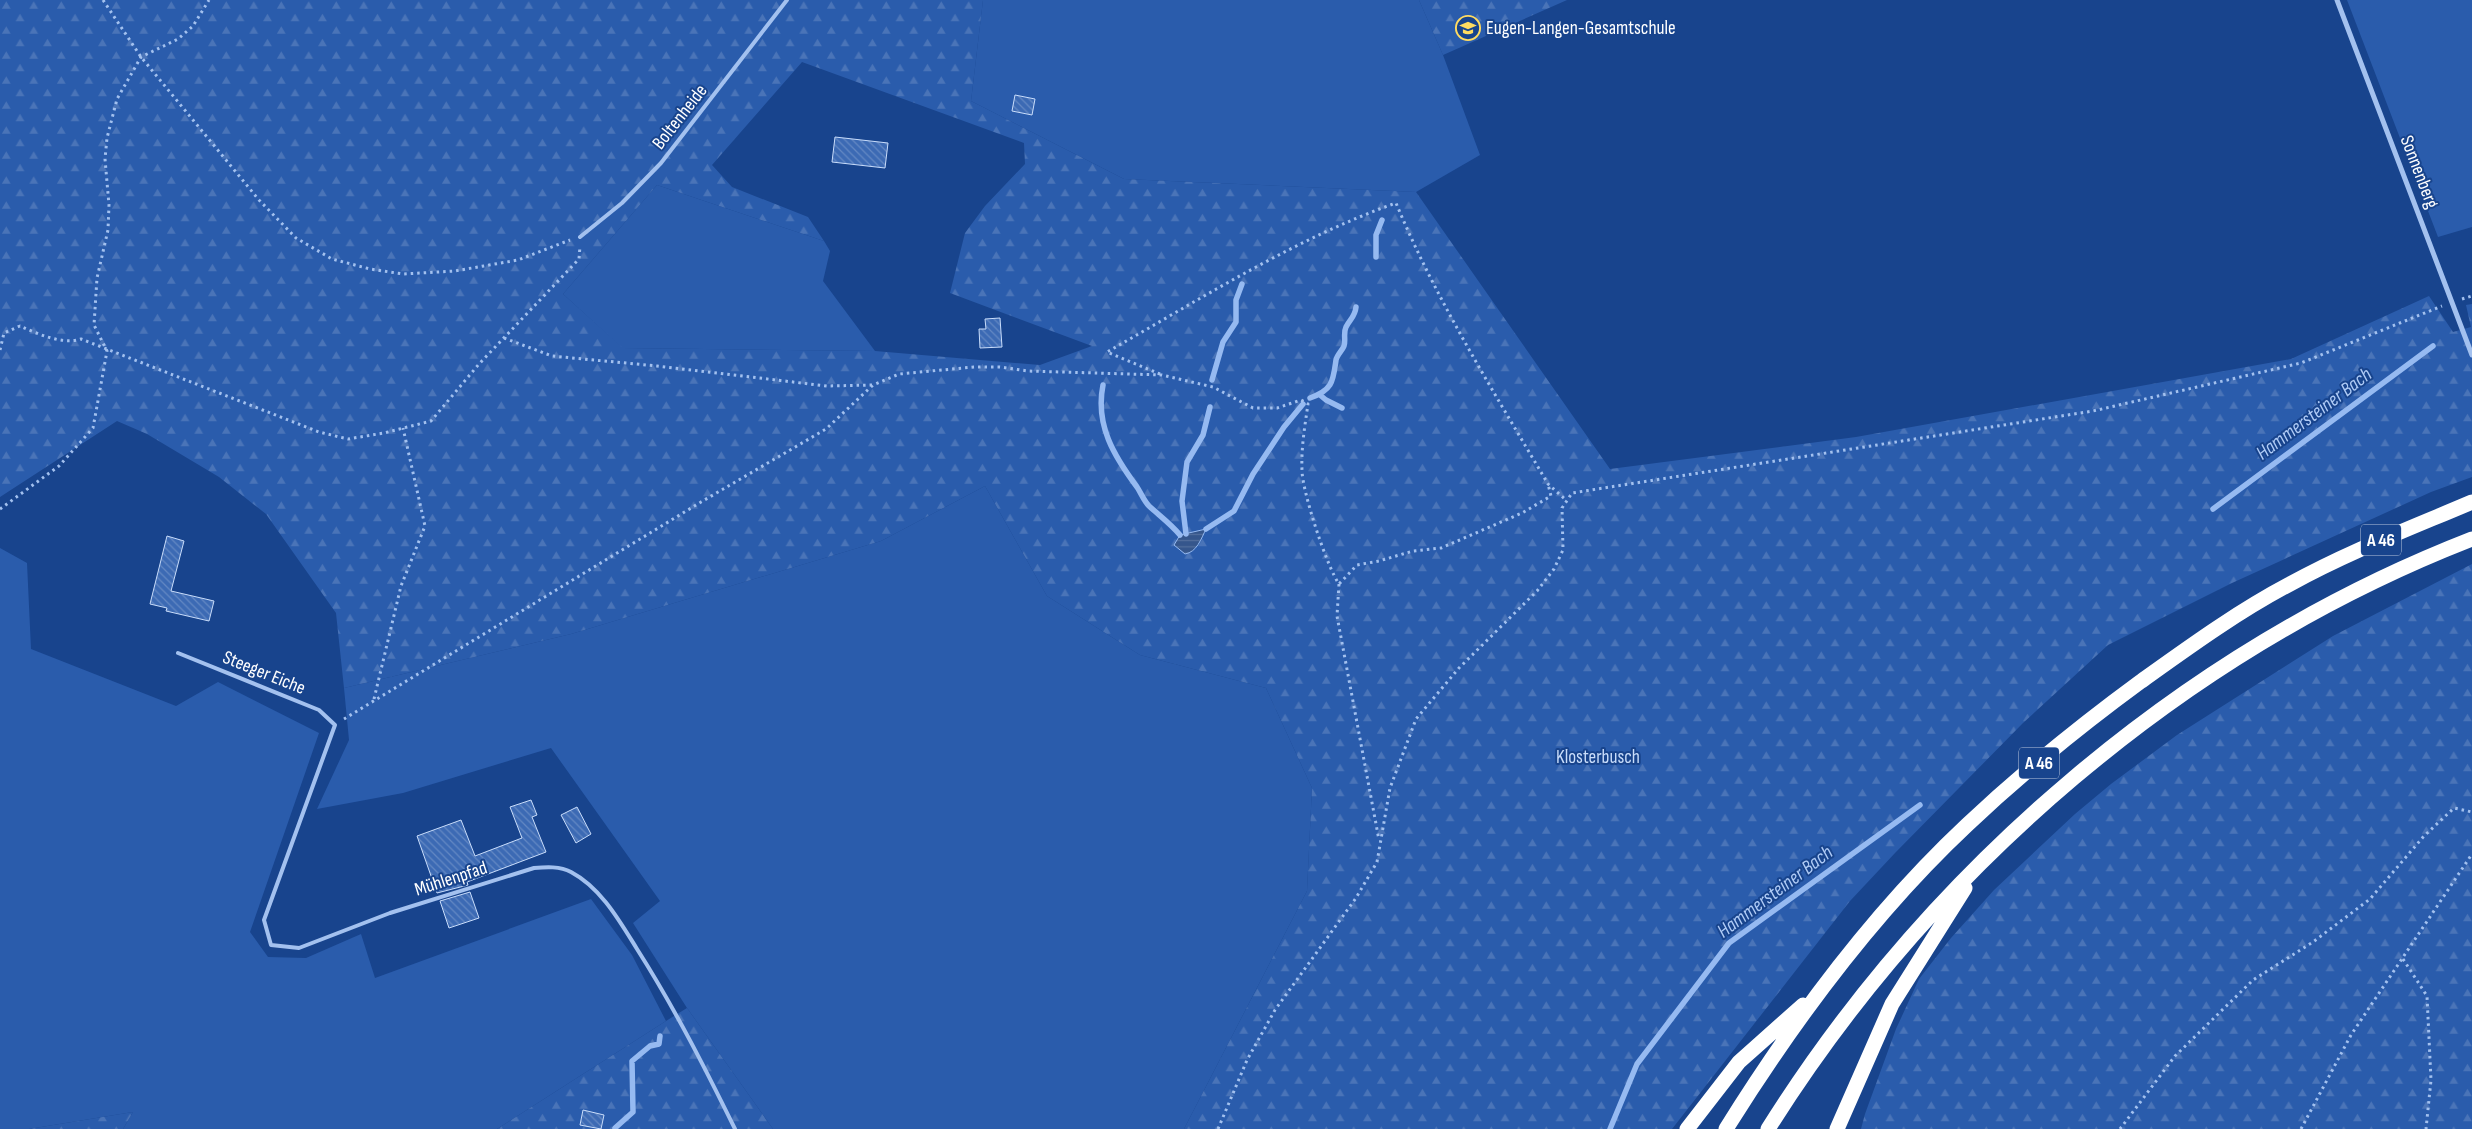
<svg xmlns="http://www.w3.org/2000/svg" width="2472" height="1129" font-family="'Sofia Sans Condensed',sans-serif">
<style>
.green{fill:#2a5cac}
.forest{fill:url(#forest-firs);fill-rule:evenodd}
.water{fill:url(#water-rules);stroke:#96baf1}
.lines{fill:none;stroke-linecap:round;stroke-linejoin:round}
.stream{stroke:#96baf1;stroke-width:5.5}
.building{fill:url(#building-back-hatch);stroke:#c9ddfb}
.path{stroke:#a3c1ef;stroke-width:3;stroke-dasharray:2.5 4;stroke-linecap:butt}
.service{stroke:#a3c1ef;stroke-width:4}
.minor{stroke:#a3c1ef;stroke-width:5}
.motorway{stroke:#fff;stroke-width:15}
.labels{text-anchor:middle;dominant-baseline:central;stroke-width:4;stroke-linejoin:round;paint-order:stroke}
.shield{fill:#18448d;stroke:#bac7dd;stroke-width:1}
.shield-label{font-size:18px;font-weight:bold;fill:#fff}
.poi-label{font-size:19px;fill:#fff;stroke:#18448d;text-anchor:start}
.street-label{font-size:19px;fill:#fff;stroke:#18448d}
.park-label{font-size:19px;fill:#c9ddfb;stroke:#18448d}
.water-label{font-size:20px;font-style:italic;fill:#afcbf6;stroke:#18448d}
</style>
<defs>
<pattern id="forest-firs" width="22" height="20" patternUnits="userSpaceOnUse" patternTransform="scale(1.25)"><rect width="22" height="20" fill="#2a5cac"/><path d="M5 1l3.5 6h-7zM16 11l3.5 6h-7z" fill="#4a74b8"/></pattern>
<pattern id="water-rules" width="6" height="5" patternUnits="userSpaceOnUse" patternTransform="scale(1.25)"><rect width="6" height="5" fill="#35568c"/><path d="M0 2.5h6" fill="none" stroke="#536f9d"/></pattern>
<pattern id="building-back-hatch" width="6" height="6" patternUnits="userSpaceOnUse" patternTransform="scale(1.25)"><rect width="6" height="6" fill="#3c6ab4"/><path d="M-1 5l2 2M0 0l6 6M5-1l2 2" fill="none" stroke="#6388c3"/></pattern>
</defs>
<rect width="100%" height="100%" fill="#18448d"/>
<!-- green -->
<path class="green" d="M 983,0 L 1419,0 L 1443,55 L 1480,155 L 1416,192 L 1124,179 L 971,101 Z
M 2347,0 L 2472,0 L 2472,227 L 2438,237 Z
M 657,185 L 824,241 L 830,251 L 823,281 L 875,351 L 622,348 L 563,294 Z
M 985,486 L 1047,596 L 1140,655 L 1266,688 L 1312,788 L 1307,891 L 1184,1129 L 773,1129 L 687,1008 L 633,923 L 660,901 L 551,748 L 403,793 L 317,809 L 349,740 L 344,688 L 571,634 L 881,541 Z
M 0,548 L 27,563 L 31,649 L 176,706 L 218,682 L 319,733 L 250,932 L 268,957 L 306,958 L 361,934 L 375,978 L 591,899 L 632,955 L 666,1021 L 497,1129 L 123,1129 L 133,1112 L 29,1129 L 0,1129 Z"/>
<!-- forest -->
<path class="forest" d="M 0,0 L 983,0 L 971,101 L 1124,179 L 1416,192 L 1610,469 L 1856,437 L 2291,359 L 2429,296 L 2453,332 L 2471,327 L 2466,305 L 2472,304 L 2472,477 L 2431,492 L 2232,583 L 2108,645 L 2023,723 L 1895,853 L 1850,901 L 1672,1129 L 1184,1129 L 1307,891 L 1312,788 L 1266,688 L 1140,655 L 1047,596 L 985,486 L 881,541 L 571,634 L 344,688 L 336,613 L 266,514 L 219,477 L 147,434 L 117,421 L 0,497 ZM 802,62 L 1024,143 L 1025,164 L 985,206 L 965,233 L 950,293 L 1092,346 L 1040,365 L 875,351 L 623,348 L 563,294 L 657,185 L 824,241 L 808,217 L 732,187 L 712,165 Z
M 1419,0 L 1567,0 L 1443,55 Z
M 2472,564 L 2472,1129 L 1861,1129 L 1865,1114 L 1896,1029 L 1919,979 L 1951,938 L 1994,890 L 2075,814 L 2111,784 L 2177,735 L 2333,636 Z
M 687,1008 L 773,1129 L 497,1129 L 666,1021 Z
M 133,1112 L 123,1129 L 29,1129 Z"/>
<!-- water -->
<path class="water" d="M 1206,529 C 1201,539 1197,552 1185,554 L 1174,545 L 1180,535 Z"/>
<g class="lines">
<!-- stream -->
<path class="stream" d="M 1376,257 L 1376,235 L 1382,220
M 1212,380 L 1223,342 L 1236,322 L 1236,300 L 1242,284
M 1103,385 C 1095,425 1114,456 1137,487 C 1141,493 1144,501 1149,506 C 1160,516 1171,524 1180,535
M 1320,395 L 1326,400 L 1342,408
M 1310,398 C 1333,390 1333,381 1336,360 C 1337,355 1342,351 1344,346 C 1346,340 1343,333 1346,327 C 1350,319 1355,317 1356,307
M 2213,509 L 2433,346
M 1206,529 L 1234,511 L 1253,474 L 1284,427 L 1303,404
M 1186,534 L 1182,501 L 1187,462 L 1203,435 L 1210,407
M 615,1128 L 633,1112 L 632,1061 L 650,1046 L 659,1044 L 660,1036
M 1610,1129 L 1637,1064 L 1729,943 L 1920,805"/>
</g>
<!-- building -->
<path class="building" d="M 1015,95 L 1035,99 L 1032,115 L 1012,111 Z
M 835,137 L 888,143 L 885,168 L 832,162 Z
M 1000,318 L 1002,347 L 980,348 L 979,329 L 986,329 L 985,319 Z
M 167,536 L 184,541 L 171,591 L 214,601 L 209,621 L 166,611 L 167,608 L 150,604 Z
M 531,800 L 537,815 L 532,817 L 546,852 L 467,882 L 468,885 L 437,893 L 417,836 L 461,820 L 475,856 L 522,838 L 510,807 Z
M 577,807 L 591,834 L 576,843 L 561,815 Z
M 470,892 L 479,918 L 449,928 L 440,901 Z
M 583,1110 L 604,1115 L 601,1129 L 580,1125 Z"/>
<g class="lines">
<!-- path -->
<path class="path" d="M 103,0 L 141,57 L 259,200 L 296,238 L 332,259 L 370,269 L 403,274 L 455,271 L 518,260 L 570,240
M 2462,299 L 2472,296
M 504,338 L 552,356 L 657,366 L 827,386 L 872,385
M 0,350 L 4,333 L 20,326 C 38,334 62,345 81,339 L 319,432 L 348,439 L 384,433 L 431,421 L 479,364 L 579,259 L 580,246
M 1160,374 L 1107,352 C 1199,300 1296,238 1396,203 C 1437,302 1494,392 1548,484 L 1566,500
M 0,509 L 59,466 L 93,428 L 107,351 L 94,325 L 97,278 L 108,230 L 109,205 L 105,159 L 107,138 L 117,99 L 141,57 L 178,39 L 193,26 L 209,0
M 1339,584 L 1337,616 L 1379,840
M 374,699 L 401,586 L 425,526 L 403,428
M 344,719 L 701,502 L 826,429 L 873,385 L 899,374 L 974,367 L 1000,367 L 1028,371 L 1162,375 L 1213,387 L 1253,408 L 1277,408 L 1301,400 L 1308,404 C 1305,425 1301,448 1302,470 C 1302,491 1327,567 1339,584 L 1357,565 L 1379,561 L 1413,551 L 1441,548 L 1522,513 L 1551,496 L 1548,484
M 2403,959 L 2427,996 L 2431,1080 L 2426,1129
M 1218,1129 L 1247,1060 L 1275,1010 L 1356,898 L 1377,862 L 1390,788 L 1416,719 L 1459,668 L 1537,591 L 1554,569 L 1563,550 L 1562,508 L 1572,493 L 2093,411 L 2301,363 L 2442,306
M 2120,1129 L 2175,1056 L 2253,980 L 2313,942 L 2370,899 L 2424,836 L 2454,808 L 2472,812
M 2301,1129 L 2351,1035 L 2472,854"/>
<!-- service -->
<path class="service" d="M 580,237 L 622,203 L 661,163 L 787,0
M 178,653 L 319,710 L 335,725 L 264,920 L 271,945 L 299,948 L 390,913 L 534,868 C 546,867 560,866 571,872 C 601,888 619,920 637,949 C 674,1007 705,1068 735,1129"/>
<!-- minor -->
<path class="minor" d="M 2337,0 L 2472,355"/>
<!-- motorway -->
<path class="motorway" d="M 1687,1129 L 1739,1062 L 1803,1005
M 1726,1129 C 1794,1020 1873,913 1967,825 C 2021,774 2080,726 2140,682 C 2189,647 2237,612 2290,584 C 2348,552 2411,528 2472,502
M 1768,1129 C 1932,868 2184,651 2472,539
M 1837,1129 L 1892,1004 L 1965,888"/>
</g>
<!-- icons -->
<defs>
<symbol id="school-ring" viewBox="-11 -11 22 22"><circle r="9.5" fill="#18448d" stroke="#ffdb61" stroke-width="1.5"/><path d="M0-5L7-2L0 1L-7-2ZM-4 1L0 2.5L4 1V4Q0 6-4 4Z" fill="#ffdb61"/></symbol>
</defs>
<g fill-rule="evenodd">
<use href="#school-ring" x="1454" y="14" width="28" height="28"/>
</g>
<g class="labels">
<!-- shield labels -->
<g class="shield">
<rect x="2361" y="524.5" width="40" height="31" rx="4"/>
<rect x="2019" y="747.5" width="40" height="31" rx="4"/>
</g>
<g class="shield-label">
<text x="2381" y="540">A 46</text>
<text x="2039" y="763">A 46</text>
</g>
<!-- poi labels -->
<g class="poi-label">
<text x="1486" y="28">Eugen-Langen-Gesamtschule</text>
</g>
<!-- street labels -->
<g class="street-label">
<text transform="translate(680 117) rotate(-52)">Boltenheide</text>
<text transform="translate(2419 172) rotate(69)">Sonnenberg</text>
<text transform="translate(264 673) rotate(22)">Steeger Eiche</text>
<text transform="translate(451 879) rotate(-18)">Mühlenpfad</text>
</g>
<!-- park labels -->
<g class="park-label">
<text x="1598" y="757">Klosterbusch</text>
</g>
<!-- water labels -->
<g class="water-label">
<text transform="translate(2314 414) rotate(-37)">Hammersteiner Bach</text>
<text transform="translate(1775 892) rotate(-37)">Hammersteiner Bach</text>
</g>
</g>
</svg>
